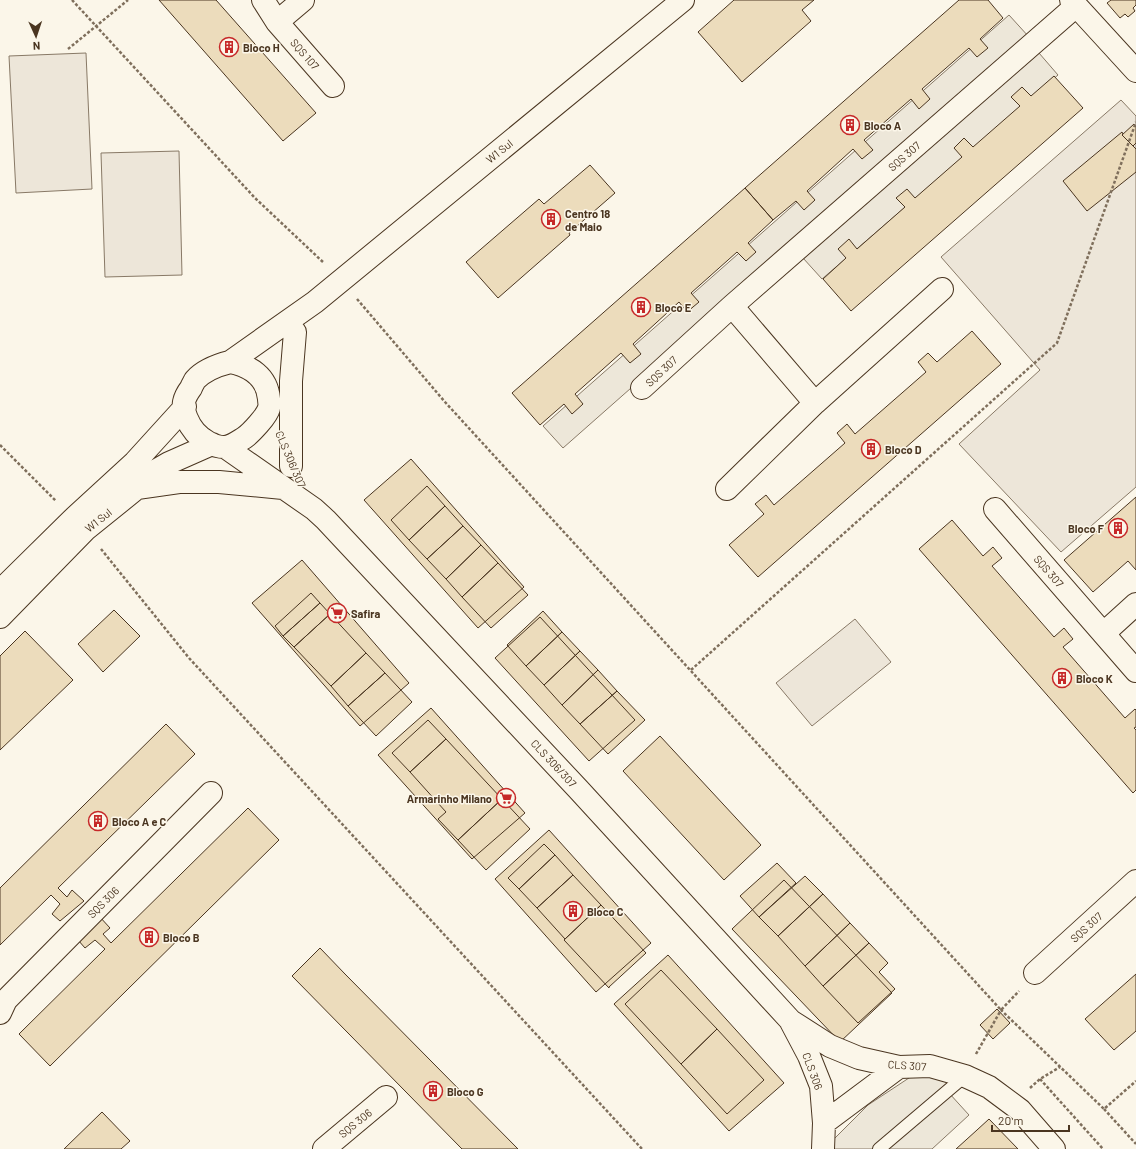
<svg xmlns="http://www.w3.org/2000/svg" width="1136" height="1149" font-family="Barlow,sans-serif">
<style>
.green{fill:#ede6d9;stroke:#887966}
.parking{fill:#ede7d9;stroke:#887966}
.building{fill:#ecdcbc;stroke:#4a3520}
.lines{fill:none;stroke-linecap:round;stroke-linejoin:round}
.service-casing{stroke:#4a3520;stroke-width:14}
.minor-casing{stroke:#4a3520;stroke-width:24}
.tertiary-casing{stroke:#4a3520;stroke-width:24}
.path{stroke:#7f6f5c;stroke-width:2.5;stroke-dasharray:3 2;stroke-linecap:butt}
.service{stroke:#fbf6e9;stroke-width:12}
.minor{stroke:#fbf6e9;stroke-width:22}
.tertiary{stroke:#fbf6e9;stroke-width:22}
.labels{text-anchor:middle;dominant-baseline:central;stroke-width:3;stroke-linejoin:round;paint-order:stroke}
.poi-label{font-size:11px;font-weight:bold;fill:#4a3520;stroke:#fbf6e9;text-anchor:start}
.street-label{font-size:11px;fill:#4a3520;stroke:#fbf6e9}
</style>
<rect width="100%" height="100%" fill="#fbf6e9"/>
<!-- green -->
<path class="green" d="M 86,53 L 92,189 L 16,193 L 9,56 Z
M 1121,100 L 1136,116 L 1136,487 L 1061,552 L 959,444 L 1040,370 L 941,257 Z
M 179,151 L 182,275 L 105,277 L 101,153 Z
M 855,619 L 891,662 L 812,726 L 776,683 Z"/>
<!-- parking -->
<path class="parking" d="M 1009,15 L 1029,37 L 563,448 L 543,426 Z
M 1039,53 L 1058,75 L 822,279 L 803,258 Z
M 918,1072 L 958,1081 L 879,1149 L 831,1149 L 832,1141 L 868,1105 Z
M 949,1093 L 969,1115 L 932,1149 L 888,1149 Z"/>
<!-- building -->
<path class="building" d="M 159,0 L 216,0 L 316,113 L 283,141 Z
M 734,0 L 814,0 L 802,10 L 811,21 L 742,82 L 698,32 Z
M 959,0 L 988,0 L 1003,18 L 980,39 L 988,48 L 977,57 L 969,48 L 922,89 L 930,99 L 919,109 L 911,99 L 864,140 L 873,150 L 862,159 L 853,149 L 807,191 L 815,200 L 804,210 L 796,201 L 773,220 L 745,188 Z
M 1111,0 L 1136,0 L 1136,5 L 1133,8 L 1135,11 L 1128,17 L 1125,14 L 1120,18 L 1107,3 Z
M 1054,76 L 1083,108 L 851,311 L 823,279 L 846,258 L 838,249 L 849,239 L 857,249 L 905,207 L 896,198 L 907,189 L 915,198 L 962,157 L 954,148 L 964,138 L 973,147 L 1020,106 L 1011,97 L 1022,87 L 1031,96 Z
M 1134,124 L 1136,127 L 1136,143 L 1133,146 L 1122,135 Z
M 1122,132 L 1123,134 L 1122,135 L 1136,149 L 1136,172 L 1087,211 L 1063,181 Z
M 590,165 L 615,193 L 569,233 L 570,235 L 498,298 L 466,262 L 539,199 L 544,204 Z
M 745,188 L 773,220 L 748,243 L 756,252 L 746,261 L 737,252 L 691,293 L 699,302 L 687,312 L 679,302 L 633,344 L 641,354 L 630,363 L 621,353 L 575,394 L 583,404 L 572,414 L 564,404 L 540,425 L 512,393 Z
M 972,331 L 1001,364 L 758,577 L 729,545 L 764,514 L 755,504 L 766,495 L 774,505 L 845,443 L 837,433 L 847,424 L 855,434 L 926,372 L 918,362 L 928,353 L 937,362 Z
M 411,459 L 524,587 L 478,628 L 364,500 Z
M 427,486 L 445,506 L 409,540 L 391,520 Z
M 1136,497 L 1136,570 L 1128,561 L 1093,592 L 1064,560 Z
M 445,506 L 463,526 L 427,559 L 409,540 Z
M 952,520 L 983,556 L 993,547 L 1002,558 L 992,566 L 1054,637 L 1064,628 L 1073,639 L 1063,647 L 1125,718 L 1135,709 L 1136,710 L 1136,727 L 1134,728 L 1136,730 L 1136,790 L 1133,793 L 919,549 Z
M 463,526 L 481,545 L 446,579 L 427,559 Z
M 481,545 L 498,563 L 462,597 L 446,579 Z
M 302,560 L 409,683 L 360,726 L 252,603 Z
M 498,563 L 528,595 L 491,628 L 462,597 Z
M 311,593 L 320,603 L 283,636 L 275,626 Z
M 320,603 L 330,614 L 294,647 L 283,636 Z
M 114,610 L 140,636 L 103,672 L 78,644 Z
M 543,611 L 562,632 L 526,666 L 507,645 Z
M 330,614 L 366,653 L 331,686 L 294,647 Z
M 540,617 L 635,720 L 589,761 L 495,658 Z
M 25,631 L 73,680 L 0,750 L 0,656 Z
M 562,632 L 580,651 L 544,685 L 526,666 Z
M 580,651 L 598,670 L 562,705 L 544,685 Z
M 366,653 L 385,673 L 348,706 L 331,686 Z
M 598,670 L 617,691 L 580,724 L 562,705 Z
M 385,673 L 412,702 L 376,736 L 348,706 Z
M 617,691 L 645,720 L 608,754 L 580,724 Z
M 431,708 L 525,813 L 472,859 L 378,755 Z
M 428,720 L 446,739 L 410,772 L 392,753 Z
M 166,724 L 195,754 L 58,888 L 67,897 L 72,890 L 84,901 L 60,921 L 52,914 L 60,904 L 51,895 L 0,945 L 0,888 Z
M 660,736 L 761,845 L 724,880 L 623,771 Z
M 446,739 L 502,799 L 458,840 L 438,819 L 446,812 L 410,772 Z
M 502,799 L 530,829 L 486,870 L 458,840 Z
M 248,808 L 279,840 L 50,1066 L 19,1034 L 105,949 L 95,940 L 85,948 L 78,940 L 99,916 L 110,928 L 103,934 L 111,943 Z
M 549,830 L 651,943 L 596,992 L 495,879 Z
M 544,844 L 555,855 L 519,889 L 508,878 Z
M 555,855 L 573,875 L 537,908 L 519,889 Z
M 777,863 L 796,883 L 759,917 L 740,896 Z
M 573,875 L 601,905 L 565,939 L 537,908 Z
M 805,876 L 823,894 L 778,936 L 759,917 Z
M 784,880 L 892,993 L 840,1042 L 732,929 Z
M 823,894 L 850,923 L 805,966 L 778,936 Z
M 601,905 L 646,953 L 609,987 L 609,988 L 564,940 Z
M 850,923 L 869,943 L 823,986 L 805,966 Z
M 869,943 L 888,963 L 879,972 L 895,989 L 858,1023 L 823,986 Z
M 320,948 L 345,974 L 518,1149 L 462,1149 L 292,976 Z
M 668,955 L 784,1083 L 729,1131 L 614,1004 Z
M 661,970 L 717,1029 L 681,1064 L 625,1004 Z
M 1136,974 L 1136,1031 L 1114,1050 L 1085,1019 Z
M 997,1009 L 1010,1023 L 993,1039 L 980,1025 Z
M 717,1029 L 764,1080 L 727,1114 L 681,1064 Z
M 102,1112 L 130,1141 L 121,1149 L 64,1149 Z
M 989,1119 L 1018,1149 L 956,1149 L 977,1130 Z"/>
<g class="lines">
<defs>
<path id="service" d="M 879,1149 L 965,1076"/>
<path id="minor" d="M 263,0 L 277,22 L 333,86
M 1071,0 L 1136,71
M 277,22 L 303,0
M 732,306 L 815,403
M 642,388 L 732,306 L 1076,6
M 727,489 L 815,403 L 942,289
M 995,509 L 1136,671
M 1104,633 L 1136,604
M 1035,973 L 1136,881
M 0,1013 L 6,1000 L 211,793
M 324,1149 L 386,1097"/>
<path id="tertiary" d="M 230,362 L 315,302 L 683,0
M 230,362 C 250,366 267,376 269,399 C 269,401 270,405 269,408 C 267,416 251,433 244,438 C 239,441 231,447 224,447 C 214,447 202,440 195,432 C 189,425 182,411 184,402 C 185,397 188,392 191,388 C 192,385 194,382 195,380 C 204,370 218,365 230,362 Z
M 225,447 L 314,509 L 326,520 L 579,790 L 790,1020 L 809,1056 L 821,1086 L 824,1123 L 823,1149
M 291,466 L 291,381 L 295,332
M 137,488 L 179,482 L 219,482 L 283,488
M 0,591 L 73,519 L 135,462 L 185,407
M 0,617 L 85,530 L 137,488 L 150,474 L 169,463 L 212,444
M 791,1021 L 830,1046 L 859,1058 L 899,1067 L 930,1066 L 965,1076 L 989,1087 L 1020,1110 L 1054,1149
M 824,1123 L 899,1067"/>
</defs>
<!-- service casing -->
<use href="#service" class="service-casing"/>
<!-- minor casing -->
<use href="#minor" class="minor-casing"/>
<!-- tertiary casing -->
<use href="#tertiary" class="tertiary-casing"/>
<!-- path -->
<path class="path" d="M 72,0 L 255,198 L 324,263
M 68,49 L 128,0
M 357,299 L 445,402 L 1001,1010 L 1019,991
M 0,445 L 56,501
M 101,549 L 189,658 L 642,1149
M 691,670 L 1057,343 L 1136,122
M 976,1054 L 1001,1010 L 1104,1109 L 1136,1081
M 1040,1079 L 1103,1149
M 1030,1088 L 1040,1079 L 1060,1067
M 1104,1109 L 1136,1144"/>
<!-- service -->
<use href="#service" class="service"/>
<!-- minor -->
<use href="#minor" class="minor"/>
<!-- tertiary -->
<use href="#tertiary" class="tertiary"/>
</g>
<!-- icons -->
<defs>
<symbol id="building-ring" viewBox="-11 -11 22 22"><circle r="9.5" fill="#fbf6e9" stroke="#c62828" stroke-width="1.5"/><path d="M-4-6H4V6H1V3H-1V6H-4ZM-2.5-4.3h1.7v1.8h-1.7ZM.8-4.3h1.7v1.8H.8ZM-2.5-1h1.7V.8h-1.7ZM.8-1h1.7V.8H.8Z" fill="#c62828"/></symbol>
<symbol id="supermarket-ring" viewBox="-11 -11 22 22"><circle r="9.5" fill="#fbf6e9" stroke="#c62828" stroke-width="1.5"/><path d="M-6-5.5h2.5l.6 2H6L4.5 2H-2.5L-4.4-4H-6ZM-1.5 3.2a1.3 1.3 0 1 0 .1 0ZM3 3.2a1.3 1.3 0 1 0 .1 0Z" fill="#c62828"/></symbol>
</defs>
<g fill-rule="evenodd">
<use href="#building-ring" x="218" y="36" width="22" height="22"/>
<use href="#building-ring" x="839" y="114" width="22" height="22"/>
<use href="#building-ring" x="540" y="208" width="22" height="22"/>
<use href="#building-ring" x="630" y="296" width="22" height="22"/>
<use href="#building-ring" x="860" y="438" width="22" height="22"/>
<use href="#building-ring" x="1107" y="517" width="22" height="22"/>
<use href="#supermarket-ring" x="326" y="602" width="22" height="22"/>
<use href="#building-ring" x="1051" y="667" width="22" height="22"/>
<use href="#supermarket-ring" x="495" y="787" width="22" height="22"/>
<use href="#building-ring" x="87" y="810" width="22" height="22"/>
<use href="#building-ring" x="562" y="900" width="22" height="22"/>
<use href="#building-ring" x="138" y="926" width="22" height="22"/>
<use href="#building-ring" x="422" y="1080" width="22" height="22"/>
</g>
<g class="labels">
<!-- poi labels -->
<g class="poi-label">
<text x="243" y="47">Bloco H</text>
<text x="864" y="125">Bloco A</text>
<text x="565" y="213">Centro 18<tspan x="565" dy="13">de Maio</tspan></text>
<text x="655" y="307">Bloco E</text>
<text x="885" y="449">Bloco D</text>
<text x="1104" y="528" text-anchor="end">Bloco F</text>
<text x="351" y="613">Safira</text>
<text x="1076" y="678">Bloco K</text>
<text x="492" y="798" text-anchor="end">Armarinho Milano</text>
<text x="112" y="821">Bloco A e C</text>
<text x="587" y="911">Bloco C</text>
<text x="163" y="937">Bloco B</text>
<text x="447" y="1091">Bloco G</text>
</g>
<!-- street labels -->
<g class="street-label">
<text transform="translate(305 54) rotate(49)">SQS 107</text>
<text transform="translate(499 151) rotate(-39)">W1 Sul</text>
<text transform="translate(904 156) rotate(-41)">SQS 307</text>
<text transform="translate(661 371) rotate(-43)">SQS 307</text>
<text transform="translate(291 459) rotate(67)">CLS 306/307</text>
<text transform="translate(98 520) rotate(-39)">W1 Sul</text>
<text transform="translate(1049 571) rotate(49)">SQS 307</text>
<text transform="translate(554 763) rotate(47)">CLS 306/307</text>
<text transform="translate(103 902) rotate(-45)">SQS 306</text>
<text transform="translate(1086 927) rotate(-42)">SQS 307</text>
<text transform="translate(907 1065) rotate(4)">CLS 307</text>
<text transform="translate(813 1071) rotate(70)">CLS 306</text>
<text transform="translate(355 1123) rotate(-39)">SQS 306</text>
</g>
</g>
<!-- north arrow -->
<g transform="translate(36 36) rotate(177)" stroke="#fbf6e9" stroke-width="3" paint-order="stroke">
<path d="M0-3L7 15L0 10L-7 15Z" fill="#4a3520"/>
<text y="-6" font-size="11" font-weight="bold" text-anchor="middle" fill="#4a3520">N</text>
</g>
<!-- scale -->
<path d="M992 1125v6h77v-6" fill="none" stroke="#4a3520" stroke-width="2"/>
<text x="998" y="1125" font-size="12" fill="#4a3520" stroke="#fbf6e9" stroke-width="3" paint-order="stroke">20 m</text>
</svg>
